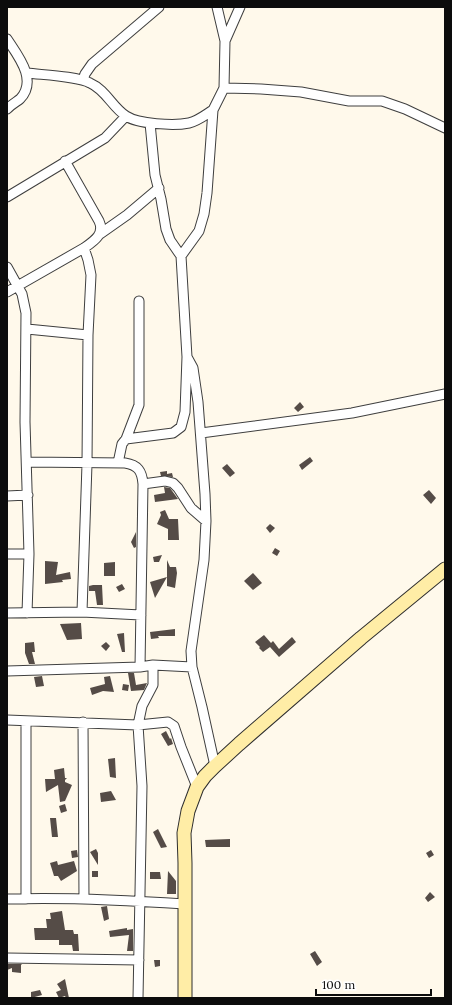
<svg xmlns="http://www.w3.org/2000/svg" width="452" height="1005" font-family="Lora,serif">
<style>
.building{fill:#554c47}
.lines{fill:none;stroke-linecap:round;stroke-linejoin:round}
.minor-casing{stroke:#3f3f3f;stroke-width:11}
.secondary-casing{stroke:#2e2e2e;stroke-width:15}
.minor{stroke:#fff;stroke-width:9}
.secondary{stroke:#ffeda6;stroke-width:13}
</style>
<rect width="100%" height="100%" fill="#fff9eb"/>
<!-- building -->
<path class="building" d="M 300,402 L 304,407 L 298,412 L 294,408 Z
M 310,457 L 313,461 L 302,470 L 299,465 Z
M 227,464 L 235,473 L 230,477 L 222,468 Z
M 167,471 L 167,474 L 172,473 L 173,477 L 161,476 L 160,472 Z
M 164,487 L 170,488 L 178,499 L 155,502 L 154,495 L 165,493 Z
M 429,490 L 436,498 L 431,504 L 423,495 Z
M 165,510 L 169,519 L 178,519 L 179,540 L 168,540 L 168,529 L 157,524 L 161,515 L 160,512 Z
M 270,524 L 275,528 L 270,533 L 266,528 Z
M 136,532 L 136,547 L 134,548 L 131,542 Z
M 275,548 L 280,551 L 277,556 L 272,553 Z
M 162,555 L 159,562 L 154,562 L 153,557 Z
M 167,560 L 170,567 L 176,567 L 177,573 L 175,588 L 167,586 L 167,577 L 155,598 L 150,582 L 167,577 Z
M 45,561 L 58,562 L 56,575 L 70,572 L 71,579 L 62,580 L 63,582 L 45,584 Z
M 115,562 L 115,576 L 104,576 L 104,563 Z
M 253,573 L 262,583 L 253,590 L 244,581 Z
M 122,584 L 125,589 L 119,592 L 116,587 Z
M 93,585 L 102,585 L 103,605 L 97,605 L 95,591 L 89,591 L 89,586 Z
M 81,623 L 82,639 L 67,640 L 60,624 Z
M 175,629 L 175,636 L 158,636 L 159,638 L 151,639 L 150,632 Z
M 124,633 L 125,652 L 122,652 L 117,634 Z
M 264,635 L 271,643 L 273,641 L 279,649 L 292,637 L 296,642 L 279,657 L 270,647 L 263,652 L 259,648 L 260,647 L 255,642 Z
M 34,642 L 35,652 L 32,652 L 35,664 L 29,664 L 25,653 L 25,643 Z
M 106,642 L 110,646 L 106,651 L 101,646 Z
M 128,673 L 134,673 L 136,685 L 147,683 L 144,690 L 131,691 Z
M 42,676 L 44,686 L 36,687 L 34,677 Z
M 110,676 L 114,692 L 103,691 L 92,695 L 90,688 L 105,684 L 104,677 Z
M 123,684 L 129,685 L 128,691 L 122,690 Z
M 166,731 L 170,739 L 171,738 L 173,744 L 168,746 L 161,734 Z
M 115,758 L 116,778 L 110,777 L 108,759 Z
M 64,768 L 65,778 L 67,778 L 65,780 L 65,782 L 72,785 L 65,801 L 60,802 L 58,785 L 46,792 L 45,779 L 55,779 L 54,770 Z
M 111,791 L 116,800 L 101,802 L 100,793 Z
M 65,804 L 67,811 L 61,813 L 59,806 Z
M 50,818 L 56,818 L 58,837 L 52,837 Z
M 158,829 L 167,847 L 161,848 L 153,832 Z
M 230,839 L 230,847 L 206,847 L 205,840 Z
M 96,849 L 98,853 L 98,865 L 90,852 Z
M 77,850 L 78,857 L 72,858 L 71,851 Z
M 431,850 L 434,855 L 429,858 L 426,853 Z
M 57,861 L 58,865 L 74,861 L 77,871 L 61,881 L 58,876 L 54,876 L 50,863 Z
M 92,871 L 98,871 L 98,877 L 92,877 Z
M 168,871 L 176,881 L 176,894 L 167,894 Z
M 150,872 L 160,872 L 161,879 L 150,879 Z
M 430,892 L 435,897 L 428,902 L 425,898 Z
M 107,906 L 109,919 L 104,921 L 101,907 Z
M 62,911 L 65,930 L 73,930 L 74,934 L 78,934 L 79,951 L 73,951 L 72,945 L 59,945 L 59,940 L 35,940 L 34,928 L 47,928 L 46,919 L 51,919 L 50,913 Z
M 127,928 L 127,930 L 133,929 L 133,951 L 127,951 L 129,935 L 110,937 L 109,931 Z
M 315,951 L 322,962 L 317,966 L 310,954 Z
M 154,960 L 160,960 L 160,966 L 155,967 Z
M 7,964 L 22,964 L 21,965 L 21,973 L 12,972 L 12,968 L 7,970 Z
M 65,979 L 69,998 L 66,998 L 65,996 L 59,998 L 56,992 L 61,990 L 57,984 Z
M 40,990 L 42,995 L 31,998 L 31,992 Z"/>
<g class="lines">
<defs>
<path id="minor" d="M 7,39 C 18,56 38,80 20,99 C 16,102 11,105 7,109
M 225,41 L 240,7
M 27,73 C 43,75 76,76 90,83 C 106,90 112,107 126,116 C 138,124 174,126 189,123 C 198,121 205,115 213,110
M 83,80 L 85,74 L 92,64 L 159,7
M 224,88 L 261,89 L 301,92 L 349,101 L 382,101 L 405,109 L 445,128
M 7,197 L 105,138 L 126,116
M 100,234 L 127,215 L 159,188
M 181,256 L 199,231 L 204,214 L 207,193 L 213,110 L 224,88 L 225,41 L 217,7
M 7,267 L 22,294 L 26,313 L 25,422 L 29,554 L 27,613
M 7,292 L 84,248 C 94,241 105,234 99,221 L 65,161
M 27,329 L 88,335
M 187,357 L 193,368 L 198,402 L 205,494 L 206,521 L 204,560 L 191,651 L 192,667 L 202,707 L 215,766
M 201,433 L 352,413 L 445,394
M 126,439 L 173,433 L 181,427 L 185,412 L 187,357 L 181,256 L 170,240 L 166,229 L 161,199 L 155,175 L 150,123
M 27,462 L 125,463 C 138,465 142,471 143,484 L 140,667
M 118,463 L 122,444 L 126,439 L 139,405 L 139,301
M 143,484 L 165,481 L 173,483 L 178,488 L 191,508 L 206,521
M 7,496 L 28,495
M 7,554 L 29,554
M 82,612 L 87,464 L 88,335 L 91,275 L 88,260 L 84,248
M 7,613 L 82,612 L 141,615
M 7,671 L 140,667 L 153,665 L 192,667
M 7,720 L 138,725 L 168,722 L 174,726 L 181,747 L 197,787
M 26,722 L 26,899
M 83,722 L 84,899
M 7,899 C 66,897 126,900 185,904
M 7,958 L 139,960
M 138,998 L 142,786 L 138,725 L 142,706 L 153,685 L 153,665"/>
<path id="secondary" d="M 185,998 L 185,863 L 184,833 L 188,811 L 197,787 L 205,776 L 215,766 L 239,744 L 361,638 L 445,569"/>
</defs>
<!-- minor casing -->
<use href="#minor" class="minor-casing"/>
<!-- secondary casing -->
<use href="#secondary" class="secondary-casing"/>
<!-- minor -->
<use href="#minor" class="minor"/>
<!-- secondary -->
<use href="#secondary" class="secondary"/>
</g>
<!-- border -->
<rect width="452" height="1005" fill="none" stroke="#0c0c0c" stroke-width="16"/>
<!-- scale -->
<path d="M316 989v6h115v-6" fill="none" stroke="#0c0c0c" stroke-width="2"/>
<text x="322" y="989" font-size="12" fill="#0c0c0c" stroke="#ffffff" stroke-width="3" paint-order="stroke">100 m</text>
</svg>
